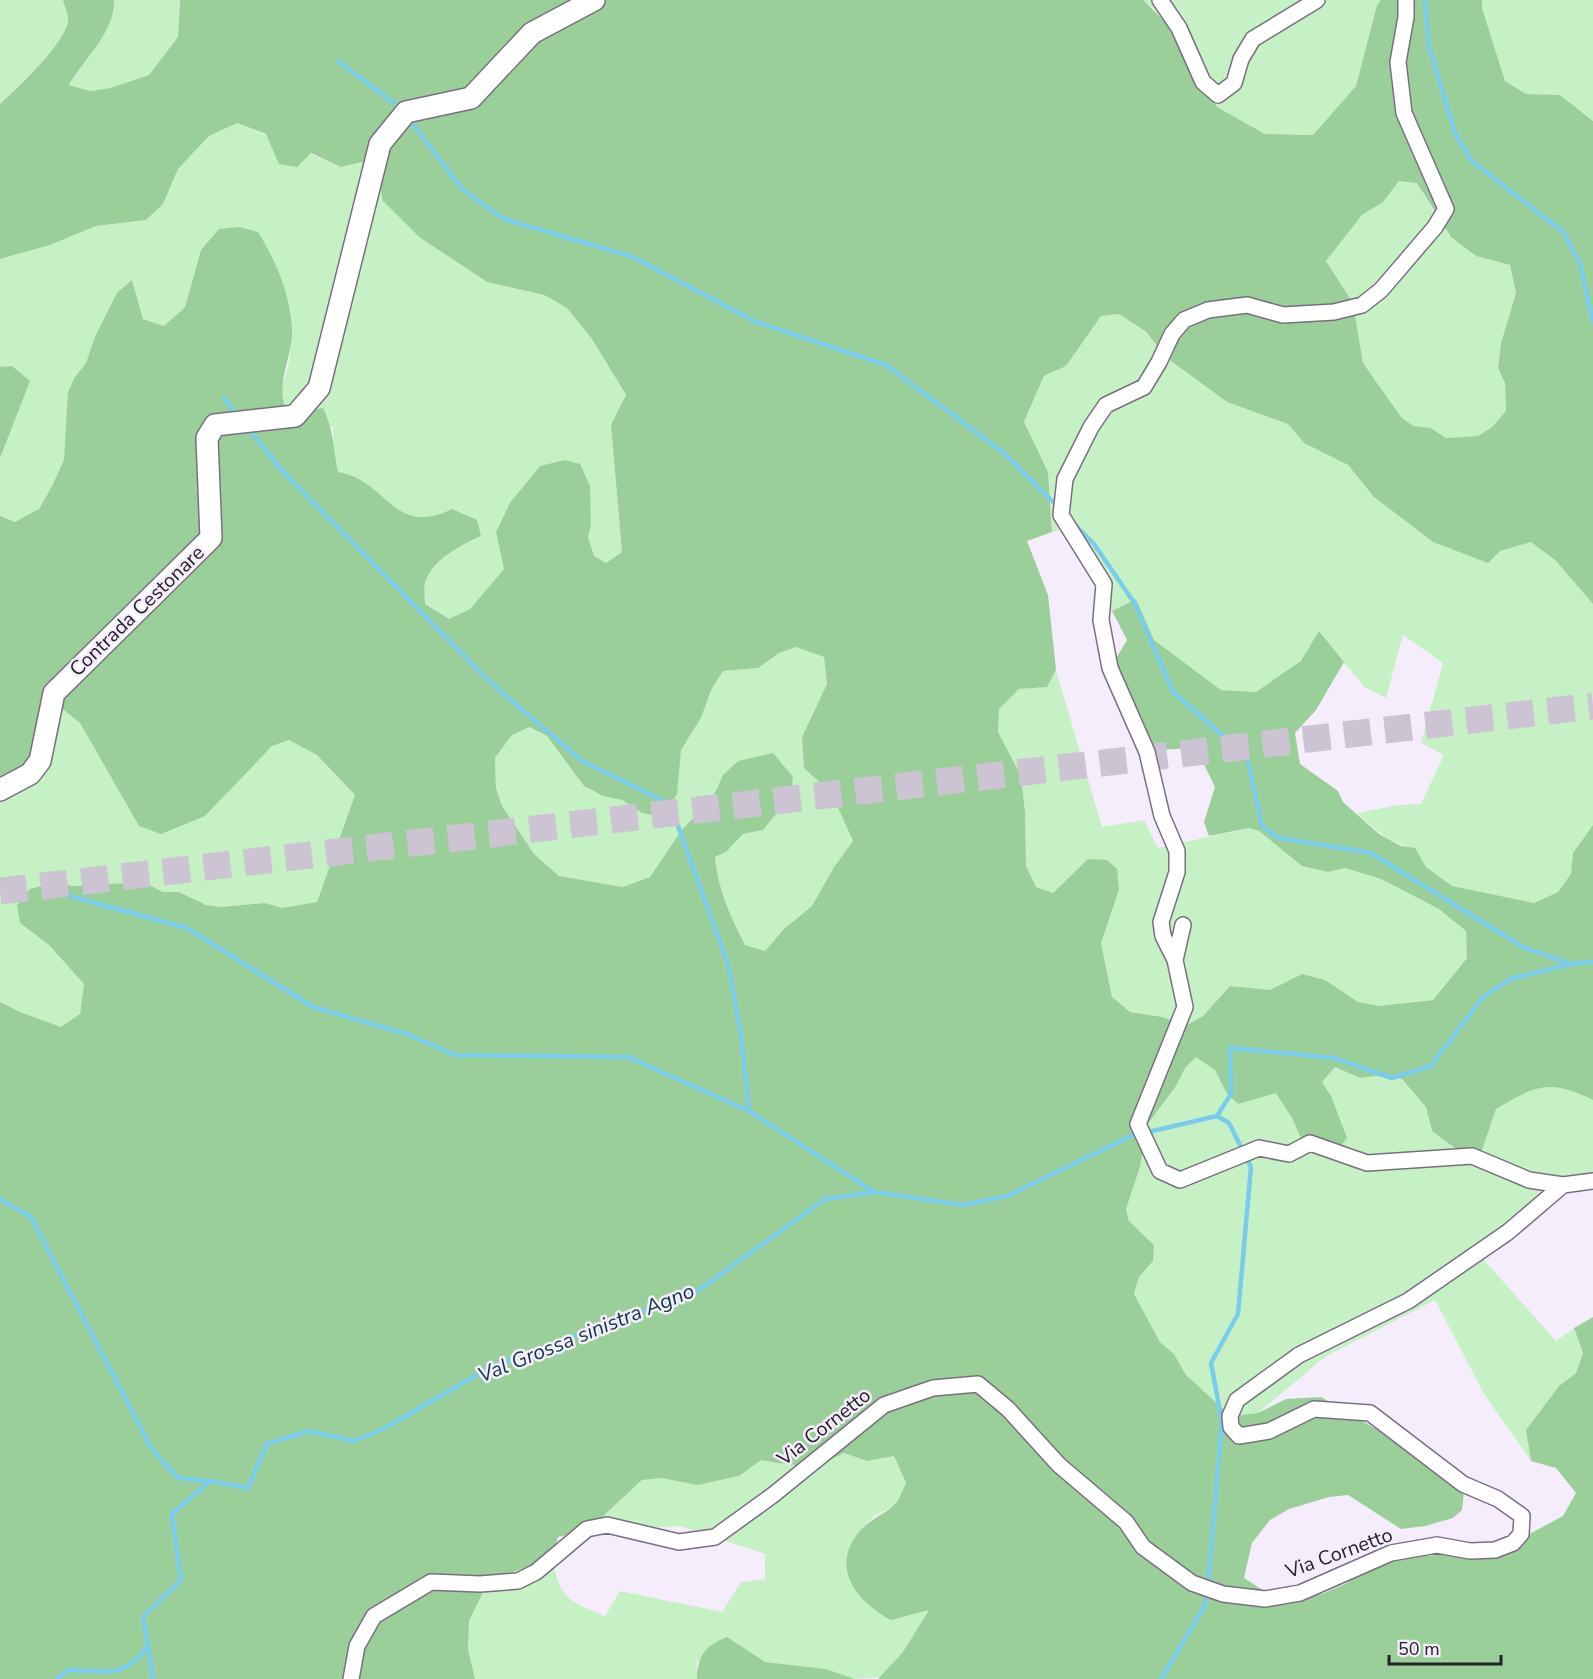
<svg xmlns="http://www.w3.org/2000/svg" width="1593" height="1679" font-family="'Nunito Sans',sans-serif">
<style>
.green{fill:#c6f1c5}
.forest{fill:#9acf99;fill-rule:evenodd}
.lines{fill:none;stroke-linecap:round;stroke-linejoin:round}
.stream{stroke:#79ccec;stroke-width:4.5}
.highway-tunnel{stroke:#ccc4d2;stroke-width:27;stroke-dasharray:27 14;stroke-linecap:butt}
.street-casing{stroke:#7a6f80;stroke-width:18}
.secondary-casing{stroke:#7a6f80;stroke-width:24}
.street{stroke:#fff;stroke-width:15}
.secondary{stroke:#fff;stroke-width:21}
.labels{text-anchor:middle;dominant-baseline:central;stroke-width:5;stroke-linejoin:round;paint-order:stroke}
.street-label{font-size:20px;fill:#262229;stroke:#f6edfc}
.water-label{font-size:21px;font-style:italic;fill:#103744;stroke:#f6edfc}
</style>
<rect width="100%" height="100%" fill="#f6edfc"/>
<!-- green -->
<path class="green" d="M 0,0 L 63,0 C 64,6 68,13 68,19 C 69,40 16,90 0,104 Z
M 114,0 L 180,0 L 178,37 L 149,75 L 110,88 L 90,91 L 69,86 C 84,59 115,31 114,0 Z
M 1143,0 L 1381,0 L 1377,5 L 1356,86 L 1313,135 L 1265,134 L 1217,107 L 1152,8 Z
M 1482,0 L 1593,0 L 1593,121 L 1560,95 L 1526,94 L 1505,81 L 1482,8 Z
M 237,123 L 341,167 L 366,161 L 378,177 L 384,201 L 419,237 L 487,282 L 544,295 L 567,308 L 592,339 L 626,396 L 611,425 L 622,552 L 606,563 L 594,556 L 588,537 L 591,525 L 496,532 L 505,568 L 470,609 L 448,620 L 425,603 C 425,597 423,586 426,580 C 435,558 461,545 481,536 L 452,509 C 393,538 388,480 338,472 L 333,449 L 333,427 L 288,413 C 274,387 290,376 290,351 C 292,308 280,270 258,233 L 201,250 L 185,307 L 164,326 L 143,319 L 132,280 L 94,339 L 86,363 L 75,377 L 64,460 L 52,486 L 39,509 L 15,522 L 0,516 L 0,458 L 11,429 L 12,366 L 0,367 L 0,259 L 50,245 L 96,226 L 146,220 L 163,204 L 178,169 L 209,136 Z
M 1399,180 L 1417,183 L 1434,212 L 1476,256 L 1510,265 L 1516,293 L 1501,343 L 1498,367 L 1505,383 L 1506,411 L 1492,427 L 1478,436 L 1446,438 L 1431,428 L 1413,427 L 1401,417 L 1363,363 L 1353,303 L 1326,261 L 1362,215 L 1383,202 Z
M 1119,314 L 1146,333 L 1167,358 L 1227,402 L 1288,424 L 1304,443 L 1348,465 L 1374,497 L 1433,542 L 1457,550 L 1500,551 L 1531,542 L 1556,561 L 1593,604 L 1593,825 L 1573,853 L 1571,875 L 1558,892 L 1534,903 L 1452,886 L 1426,867 L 1415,849 C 1390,843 1375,830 1357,813 L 1398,805 L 1421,804 L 1444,755 L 1421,743 L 1443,663 L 1403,635 L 1386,698 L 1364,687 L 1319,631 L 1302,661 L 1256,692 L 1221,690 L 1153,640 L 1136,599 L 1112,611 L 1074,525 L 1052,532 L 1051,499 L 1024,423 L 1044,376 L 1066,366 L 1101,316 Z
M 796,647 L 824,657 L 827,684 L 802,737 L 804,768 L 832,794 L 854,840 L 834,867 L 812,906 L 784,929 L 765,951 L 745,945 C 730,916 718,889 715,857 L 726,852 L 743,834 L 763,830 L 723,775 L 713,797 L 681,831 L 650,877 L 623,887 L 559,876 L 534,854 L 502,806 L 496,788 L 495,758 L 512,735 L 528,727 L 547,736 L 584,786 L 603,796 L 622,800 L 642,813 L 679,766 L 681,750 L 701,718 L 711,690 L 723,671 L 758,668 L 779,653 Z
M 1056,670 L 1102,827 L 1144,820 L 1158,848 L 1249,828 L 1259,831 L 1302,866 L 1328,872 L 1345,868 L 1381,879 L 1439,909 L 1466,931 L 1467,958 L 1433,1000 L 1379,1006 L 1358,1002 L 1325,980 L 1302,974 L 1270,990 L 1230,986 L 1203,1016 L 1185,1026 L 1163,1017 L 1130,1012 L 1112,998 L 1101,943 L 1119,890 L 1088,859 L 1053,893 L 1036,888 L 1026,866 L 1025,812 L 1021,776 L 998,733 L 999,709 L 1019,689 L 1047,687 Z
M 54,702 L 80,723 L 139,826 L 245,773 L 272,746 L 289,740 L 317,755 L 355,795 L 317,902 L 282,908 L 265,903 L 221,907 L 206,905 L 179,892 L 163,893 L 143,882 L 74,886 L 54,883 L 20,923 L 49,945 L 84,984 L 80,1014 L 61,1027 L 18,1011 L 0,1002 L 0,800 L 13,788 Z
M 1197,1056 L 1215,1070 L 1226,1092 L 1262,1096 L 1276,1092 L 1292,1118 L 1307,1151 L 1331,1096 L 1322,1082 L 1335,1067 L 1360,1078 L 1377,1076 L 1402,1079 L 1426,1107 L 1432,1131 L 1481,1153 L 1496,1109 C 1536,1086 1547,1078 1593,1100 L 1593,1172 L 1477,1252 L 1556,1341 L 1574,1328 L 1583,1353 L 1576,1373 L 1559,1386 L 1526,1430 L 1531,1461 L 1484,1394 L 1435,1300 L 1325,1357 L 1258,1413 L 1231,1416 L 1186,1375 L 1174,1354 L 1160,1342 L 1134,1294 L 1139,1277 L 1153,1261 L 1154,1245 L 1129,1221 L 1126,1209 L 1140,1167 L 1147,1125 L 1176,1086 L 1185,1068 Z
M 844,1453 L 867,1461 L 894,1456 L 906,1484 L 894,1506 L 873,1517 L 858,1533 L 848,1554 L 930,1610 L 903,1652 L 883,1677 L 855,1679 L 826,1669 L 764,1662 L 727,1637 L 697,1662 L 697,1679 L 475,1679 L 468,1649 L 469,1621 L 483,1592 L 495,1578 L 552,1558 C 560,1598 567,1601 605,1616 L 620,1591 L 722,1612 L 741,1582 L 765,1579 L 765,1554 L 680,1526 L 587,1531 L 642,1480 L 661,1478 L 699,1485 L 739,1476 L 761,1459 C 798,1466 809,1470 844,1453 Z"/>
<!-- forest -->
<path class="forest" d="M 63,0 L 114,0 C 115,32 84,59 69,85 L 90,91 L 110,88 L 149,75 L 178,37 L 180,0 L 1143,0 L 1186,43 L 1194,73 L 1217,107 L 1265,134 L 1313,135 L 1356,86 L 1377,5 L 1381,0 L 1482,0 L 1482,8 L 1505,81 L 1526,94 L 1560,95 L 1593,121 L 1593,604 L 1556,561 L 1531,542 L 1500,551 L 1488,563 L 1433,542 L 1374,497 L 1348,465 L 1304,443 L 1288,424 L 1227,402 L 1167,358 L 1146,332 L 1119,314 L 1101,316 L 1066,366 L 1044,376 L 1024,422 L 1048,472 L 1052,532 L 1027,541 L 1048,595 L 1056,670 L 1047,687 L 1019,689 L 999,709 L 998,732 L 1021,776 L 1025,812 L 1026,866 L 1036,887 L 1053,893 L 1088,859 L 1107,860 L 1117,869 L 1119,890 L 1101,943 L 1112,997 L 1130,1012 L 1163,1017 L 1185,1026 L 1203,1016 L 1230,986 L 1270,990 L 1302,974 L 1325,980 L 1358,1002 L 1379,1006 L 1433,1000 L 1467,958 L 1466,931 L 1439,909 L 1381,879 L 1345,868 L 1328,872 L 1302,866 L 1259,831 L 1249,828 L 1209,836 L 1204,822 L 1215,787 L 1196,748 L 1156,750 L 1115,660 L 1127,640 L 1112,611 L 1136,599 L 1154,640 L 1221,690 L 1256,692 L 1301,661 L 1319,631 L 1344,662 L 1316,710 L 1295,733 L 1300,764 L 1338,791 L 1343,802 L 1379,834 L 1401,846 L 1415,848 L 1426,867 L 1452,886 L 1534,903 L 1558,892 L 1571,874 L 1573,853 L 1593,825 L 1593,1100 C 1547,1078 1536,1086 1496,1109 L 1481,1153 L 1459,1151 L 1432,1131 L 1426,1107 L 1402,1079 L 1377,1076 L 1360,1078 L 1335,1067 L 1322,1082 L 1331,1096 L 1347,1138 L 1333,1156 L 1307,1152 L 1292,1118 L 1276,1093 L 1238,1104 L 1226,1092 L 1215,1070 L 1196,1057 L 1185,1068 L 1176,1086 L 1147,1125 L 1140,1167 L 1126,1209 L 1129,1221 L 1154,1245 L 1153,1261 L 1139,1277 L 1134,1294 L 1160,1342 L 1174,1354 L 1186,1375 L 1231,1416 L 1258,1413 L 1286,1399 L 1321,1397 L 1428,1459 L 1464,1491 L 1462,1510 L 1453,1518 L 1425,1526 L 1401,1529 L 1348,1495 L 1329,1497 L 1289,1509 L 1270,1520 L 1252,1543 L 1244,1578 L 1264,1591 L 1292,1596 L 1322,1594 L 1347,1583 L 1365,1564 L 1392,1558 L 1452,1554 L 1507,1546 L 1563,1516 L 1576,1493 L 1556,1468 L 1531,1461 L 1526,1430 L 1559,1386 L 1576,1373 L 1583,1353 L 1574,1328 L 1593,1317 L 1593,1679 L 878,1679 L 903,1652 L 929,1610 L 891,1620 C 858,1602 829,1569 859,1532 C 869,1520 881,1516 892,1507 C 898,1503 902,1491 906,1483 L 894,1456 L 867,1461 L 844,1453 C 810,1470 798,1466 761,1460 L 739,1476 L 698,1485 L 661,1478 L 642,1480 L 587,1531 L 558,1537 L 552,1558 L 495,1578 L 483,1592 L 469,1621 L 468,1649 L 475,1679 L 0,1679 L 0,1002 L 18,1011 L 61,1027 L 80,1014 L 84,984 L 49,945 L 20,923 L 17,905 L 30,889 L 54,883 L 74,886 L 143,882 L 163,892 L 179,892 L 206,905 L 221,907 L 265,903 L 282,908 L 317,902 L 355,795 L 317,755 L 289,740 L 272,746 L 205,816 L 161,834 L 139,826 L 80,723 L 54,702 L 45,742 L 13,788 L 0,800 L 0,516 L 15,522 L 39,509 L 52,486 L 64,460 L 68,392 L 75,377 L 86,363 L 94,339 L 117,293 L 132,280 L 143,319 L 164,326 L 185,307 L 201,250 L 219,229 L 239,227 L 258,232 C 276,261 290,294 292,328 C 293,359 273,386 288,413 L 323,408 C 334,430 333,449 338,472 C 388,480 393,538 452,509 L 477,520 L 481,536 C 461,545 435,558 426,580 C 423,586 425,597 425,604 L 449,619 L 470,609 L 504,569 L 496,532 L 510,503 L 540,466 L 565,460 L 580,464 L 590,486 L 591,525 L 588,537 L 594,556 L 606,563 L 622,552 L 611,425 L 626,395 L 592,339 L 567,308 L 544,295 L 487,282 L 419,237 L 383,201 L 378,177 L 366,161 L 341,167 L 311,153 L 297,167 L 279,164 L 266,134 L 237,123 L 209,136 L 178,169 L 163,204 L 146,220 L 96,226 L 50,245 L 0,259 L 0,104 C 16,90 69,40 68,19 C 68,13 64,6 63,0 ZM 1399,181 L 1417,183 L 1451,237 L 1476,256 L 1510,265 L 1516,293 L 1501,343 L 1498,368 L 1505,383 L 1506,411 L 1492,427 L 1478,436 L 1446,438 L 1431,428 L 1413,426 L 1401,417 L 1363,363 L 1353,303 L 1326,261 L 1362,215 L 1383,202 ZM 796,647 L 824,657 L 827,684 L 802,737 L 804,768 L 832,794 L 853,841 L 834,867 L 812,906 L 784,929 L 765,951 L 745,945 C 730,916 718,889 715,857 L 726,852 L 743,834 L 763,830 L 791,795 L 793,777 L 773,753 L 738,761 L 723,775 L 713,797 L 681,831 L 650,877 L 623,887 L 559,876 L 534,854 L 502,806 L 496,788 L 495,758 L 512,735 L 529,727 L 547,736 L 584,786 L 603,796 L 622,800 L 642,813 L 662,817 L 677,794 L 681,750 L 701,718 L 711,690 L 723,671 L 758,668 L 779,653 Z
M 12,366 L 30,381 L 0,458 L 0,367 Z
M 727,1637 L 765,1662 L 826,1669 L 855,1679 L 697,1679 C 697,1656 706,1645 727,1637 Z"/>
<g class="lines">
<!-- stream -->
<path class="stream" d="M 1425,0 L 1429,46 L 1455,133 L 1471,160 L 1563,232 L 1580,263 L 1593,322
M 338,61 L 403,110
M 409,119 L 463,190 L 504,219 L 633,257 L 756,322 L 886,365 L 1004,453 L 1059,508
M 224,398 L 237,415
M 248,428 L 286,475 L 489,681 L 582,761 L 670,804 L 728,964 L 741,1035 L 749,1111
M 1073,523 L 1094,544 L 1135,604 L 1173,692 L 1247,757 L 1262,826 L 1279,838 L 1371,853 L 1523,947 L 1571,964
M 51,891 L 187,928 L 313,1007 L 407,1034 L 455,1055 L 628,1057 L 749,1111 L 874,1192
M 0,1199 L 31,1217 L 151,1448 L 178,1478 L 210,1481
M 1208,1584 L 1222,1422 L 1211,1363 L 1238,1314 L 1251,1167 L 1229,1123 L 1217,1116
M 148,1646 L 153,1679
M 57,1679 L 68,1670 C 106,1671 126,1679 148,1645 L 143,1617 L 181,1580 L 172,1514 L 210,1481 L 248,1488 L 267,1444 L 309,1431 L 354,1441 L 383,1429 L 491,1367 L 699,1290 L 825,1199 L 875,1192 L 963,1205 L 1007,1196 L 1131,1136 L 1217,1116 L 1231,1094 L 1230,1048 L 1334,1058 L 1392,1078 L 1431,1066 L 1482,998 L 1510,979 L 1571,964 L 1593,962
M 1161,1679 L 1205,1606 L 1207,1592"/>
<!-- highway-tunnel -->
<path class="highway-tunnel" d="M 0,891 L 1593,706"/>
<defs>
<path id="street" d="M 1160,0 L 1179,28 L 1203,82 L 1218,95 L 1234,83 L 1241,59 L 1253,39 L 1317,0
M 1183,925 L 1175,960 L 1185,1007 L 1138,1124 L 1160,1171 L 1180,1180 L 1259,1148 L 1289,1154 L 1310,1143 L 1367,1163 L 1472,1156 L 1529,1180 L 1563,1185
M 1175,960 L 1163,936 L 1161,922 L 1177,872 L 1177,851 L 1162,816 L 1147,752 L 1110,668 L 1101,620 L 1104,584 L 1061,515 L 1065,479 L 1091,427 L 1106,405 L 1144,387 L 1159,362 L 1172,334 L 1184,320 L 1208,310 L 1247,305 L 1283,315 L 1334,312 L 1362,305 L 1381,290 L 1435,227 L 1446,209 L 1404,113 L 1398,62 L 1406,17 L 1406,0
M 351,1679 L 357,1646 L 374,1616 L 431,1582 L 480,1584 L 518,1581 L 536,1572 L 587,1529 L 607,1525 L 679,1542 L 715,1537 L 773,1495 L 884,1405 L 933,1388 L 978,1384 L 1008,1409 L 1059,1465 L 1126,1522 L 1143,1547 L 1192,1583 L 1223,1594 L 1265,1599 L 1300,1593 L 1391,1553 L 1437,1545 L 1470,1551 L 1495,1550 L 1513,1543 L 1521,1534 L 1522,1516 L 1498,1499 L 1463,1484 L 1370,1413 L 1314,1409 L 1269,1431 L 1239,1436 L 1231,1427 L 1230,1416 L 1237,1400 L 1299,1355 L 1408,1301 L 1508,1232 L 1563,1185 L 1593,1181"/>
<path id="secondary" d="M 0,790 L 30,774 L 40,761 L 54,693 L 211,538 L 207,438 L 215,425 L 295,416 L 319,388 L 380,144 L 406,112 L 471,98 L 532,33 L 594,0"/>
</defs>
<!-- street casing -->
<use href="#street" class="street-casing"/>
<!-- secondary casing -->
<use href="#secondary" class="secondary-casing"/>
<!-- street -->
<use href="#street" class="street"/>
<!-- secondary -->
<use href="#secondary" class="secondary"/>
</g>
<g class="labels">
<!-- street labels -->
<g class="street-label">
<text transform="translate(137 611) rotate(-44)">Contrada Cestonare</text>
<text transform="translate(824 1427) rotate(-38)">Via Cornetto</text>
<text transform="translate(1339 1553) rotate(-20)">Via Cornetto</text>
</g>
<!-- water labels -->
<g class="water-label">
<text transform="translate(586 1333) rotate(-22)">Val Grossa sinistra Agno</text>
</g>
</g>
<!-- scale -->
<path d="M1389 1655v9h112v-9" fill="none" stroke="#262229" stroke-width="3"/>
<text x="1398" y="1655" font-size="18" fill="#262229" stroke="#f6edfc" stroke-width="4.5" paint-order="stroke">50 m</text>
</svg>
